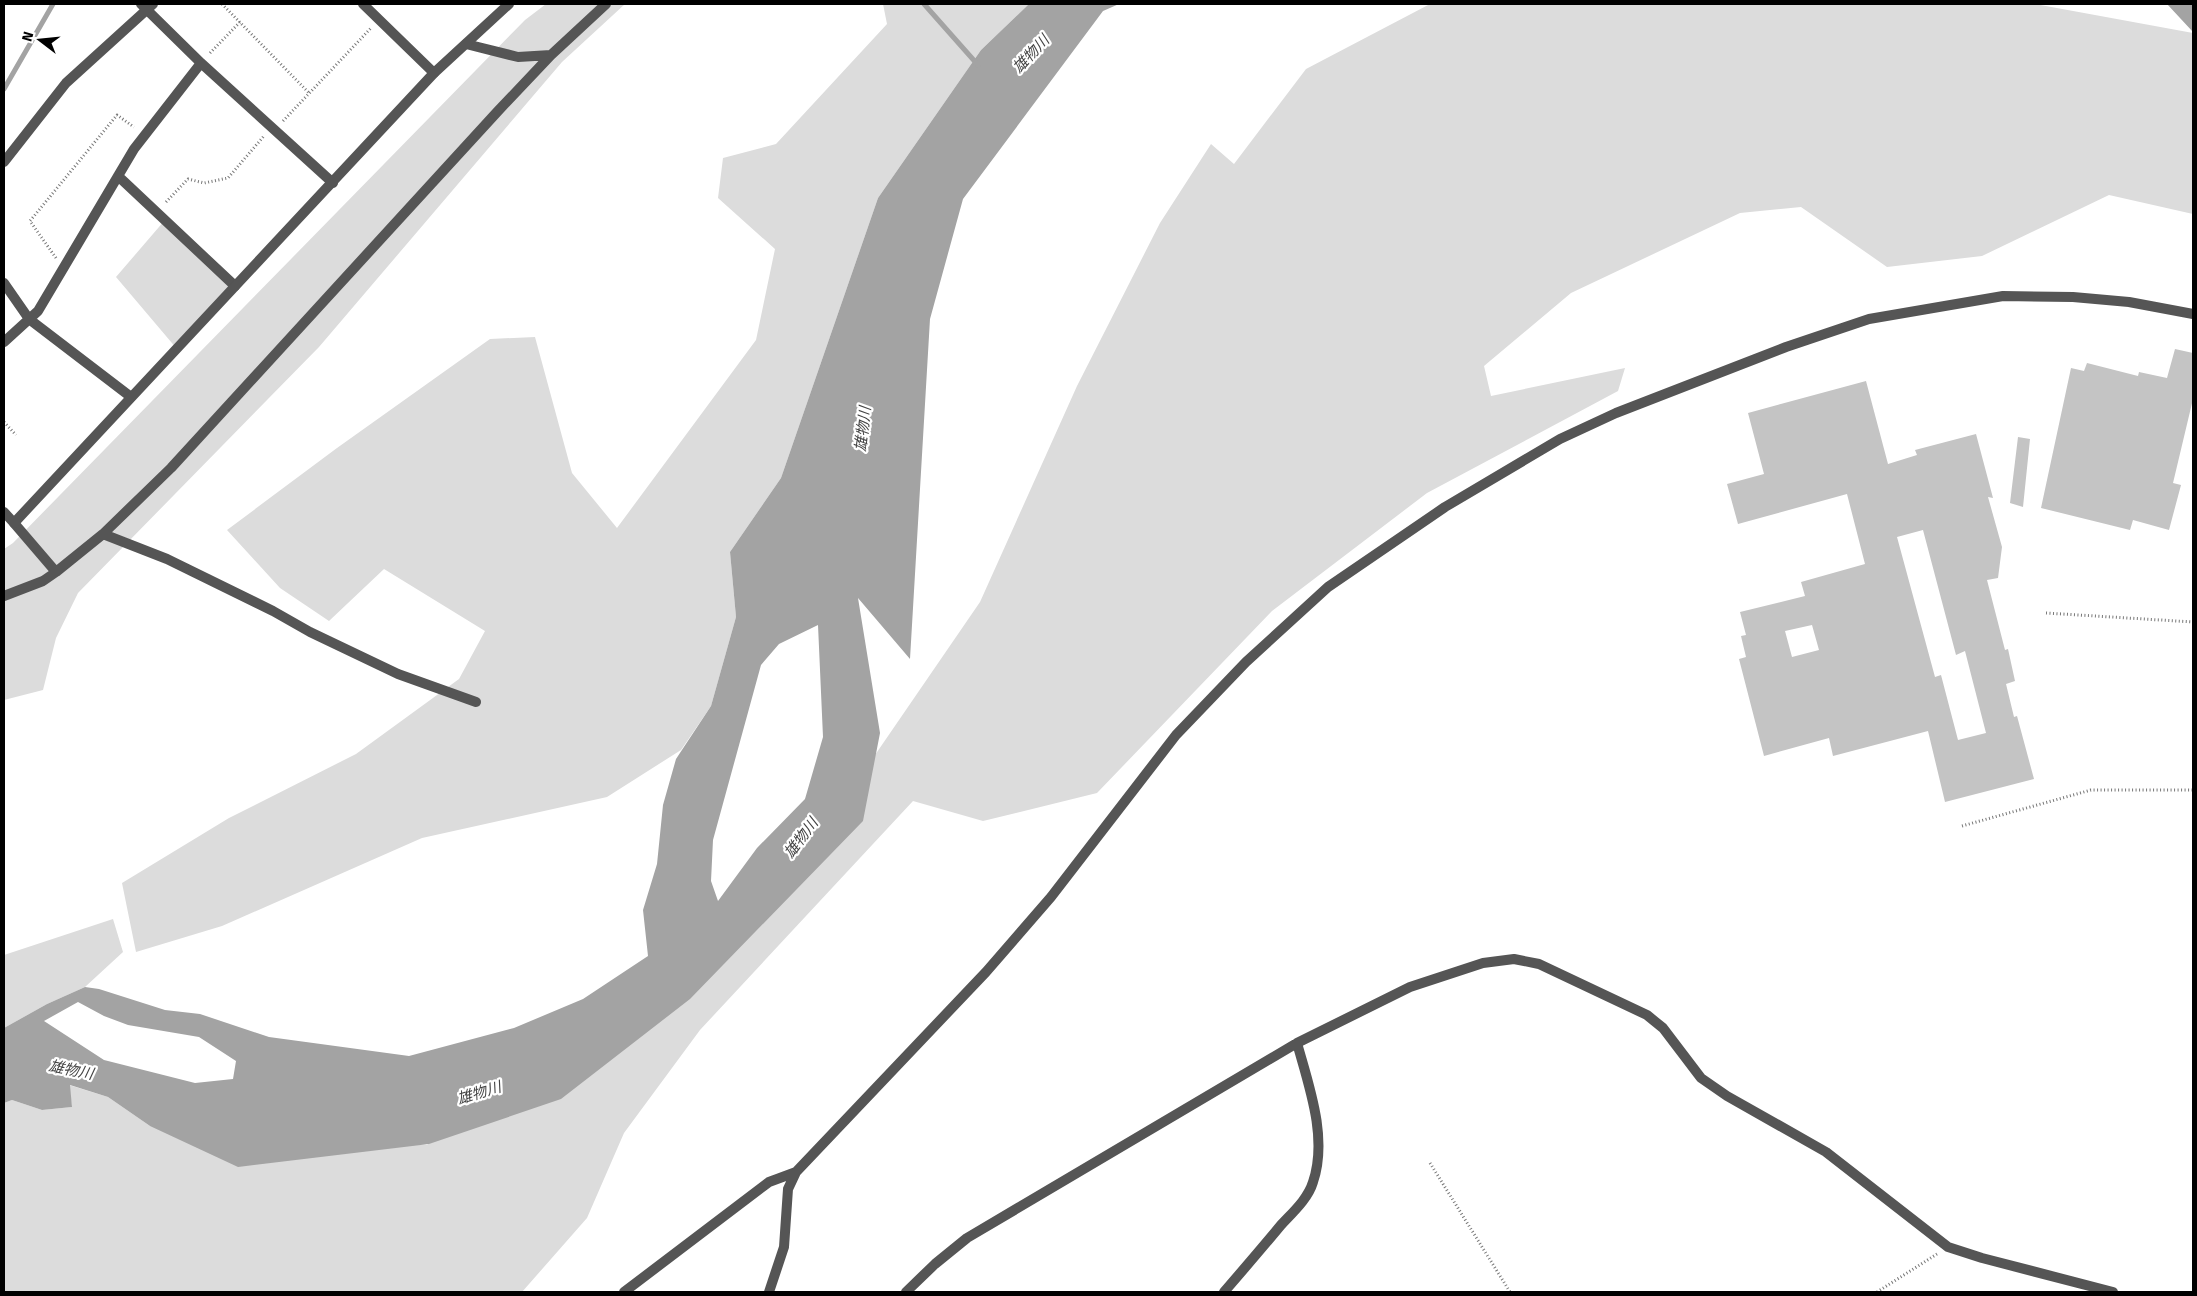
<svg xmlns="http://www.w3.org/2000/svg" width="2197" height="1296" font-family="'Fira Sans','Noto Sans JP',sans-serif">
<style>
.green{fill:#dcdcdc}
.water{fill:#a3a3a3;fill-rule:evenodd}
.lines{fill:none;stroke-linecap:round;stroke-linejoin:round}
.stream{stroke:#a3a3a3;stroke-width:5}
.building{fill:#c4c4c4;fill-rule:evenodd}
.path{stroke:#777;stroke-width:3;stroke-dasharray:1 2.5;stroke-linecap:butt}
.minor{stroke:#555;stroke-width:10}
.tertiary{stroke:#555;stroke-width:10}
.labels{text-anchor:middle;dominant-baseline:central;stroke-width:4.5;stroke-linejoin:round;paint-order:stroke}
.water-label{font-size:15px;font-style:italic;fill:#444;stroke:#fff}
</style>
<rect width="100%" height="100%" fill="#fff"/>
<!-- green -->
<path class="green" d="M 546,4 L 625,4 L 562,62 L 319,347 L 78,593 L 56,638 L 43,690 L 4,700 L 4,549 L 13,543 L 525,20 Z
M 883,4 L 1029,4 L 981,50 L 878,198 L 781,478 L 730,552 L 736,617 L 711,706 L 681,750 L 607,797 L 422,838 L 222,926 L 136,952 L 122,883 L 229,818 L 356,754 L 459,679 L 485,631 L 384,569 L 329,621 L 280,588 L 227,530 L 337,448 L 490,339 L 535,337 L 572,473 L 617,528 L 756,340 L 775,249 L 718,198 L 723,158 L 776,144 L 887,24 Z
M 1430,4 L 2035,4 L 2193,33 L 2193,214 L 2109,195 L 1982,256 L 1887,267 L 1801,207 L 1740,213 L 1571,293 L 1484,366 L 1491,396 L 1625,368 L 1618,391 L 1427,493 L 1272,611 L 1097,793 L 983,821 L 913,801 L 700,1030 L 624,1133 L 587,1218 L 522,1292 L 4,1292 L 4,1103 L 12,1100 L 42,1110 L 72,1107 L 69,1085 L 108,1097 L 150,1126 L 427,1145 L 862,821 L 875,755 L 980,602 L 1077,386 L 1160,223 L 1211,144 L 1234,164 L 1306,69 Z
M 165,220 L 235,286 L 177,349 L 116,277 Z
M 113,919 L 123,952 L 85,987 L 47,1004 L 4,1028 L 4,955 Z"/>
<!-- water -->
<path class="water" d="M 1029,4 L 1119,4 L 1103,11 L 963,199 L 930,319 L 910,659 L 858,598 L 880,733 L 863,821 L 690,999 L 561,1099 L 429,1144 L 238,1167 L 150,1126 L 108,1097 L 70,1085 L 72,1107 L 42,1110 L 12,1100 L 4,1103 L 4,1028 L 47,1004 L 85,987 L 99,989 L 165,1010 L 200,1014 L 269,1037 L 409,1056 L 514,1028 L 583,999 L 648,956 L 643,910 L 657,864 L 663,805 L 676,759 L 711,706 L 736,617 L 730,552 L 781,478 L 878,198 L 981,50 ZM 818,625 L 823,737 L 805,799 L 757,848 L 718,901 L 711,881 L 713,840 L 761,665 L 779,644 ZM 78,1002 L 104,1016 L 128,1025 L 199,1037 L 236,1061 L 233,1079 L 195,1083 L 104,1060 L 44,1021 Z
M 2167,4 L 2193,4 L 2193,32 Z"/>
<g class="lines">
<!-- stream -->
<path class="stream" d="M 924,4 L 978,65
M 4,89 L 53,4"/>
</g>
<!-- building -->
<path class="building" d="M 2175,349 L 2193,353 L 2193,399 L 2173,483 L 2181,485 L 2169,530 L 2133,520 L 2130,530 L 2041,508 L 2071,368 L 2084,371 L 2087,363 L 2138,376 L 2139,372 L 2167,378 Z
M 1866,381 L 1888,464 L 1917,455 L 1915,450 L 1976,434 L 1993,498 L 1988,497 L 2002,547 L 1998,578 L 1987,580 L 2005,650 L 2008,649 L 2015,681 L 2006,684 L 2014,717 L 2017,716 L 2034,779 L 1945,802 L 1928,731 L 1833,756 L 1829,738 L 1764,756 L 1739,659 L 1746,657 L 1741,636 L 1746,635 L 1740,612 L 1805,596 L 1801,582 L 1865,564 L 1847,494 L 1738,524 L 1727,484 L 1764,474 L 1748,413 ZM 1923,530 L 1956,655 L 1965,651 L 1986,733 L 1958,740 L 1941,675 L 1935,677 L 1897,537 ZM 1812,625 L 1819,650 L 1792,657 L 1785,631 Z
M 2018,437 L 2030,439 L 2023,507 L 2010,503 Z"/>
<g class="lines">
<!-- path -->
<path class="path" d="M 222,4 L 309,93
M 210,53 L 240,22
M 283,121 L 371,28
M 166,202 L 188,179 L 204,183 L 228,178 L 264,136
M 56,258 L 30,221 L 117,115 L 134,127
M 4,422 L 16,435
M 2046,613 L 2193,622
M 1962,826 L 2091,790 L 2193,790
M 1430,1163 L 1510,1292
M 1877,1292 L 1937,1254"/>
<!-- minor -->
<path class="minor" d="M 141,4 L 201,63 L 333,183
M 363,4 L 434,73
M 466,44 L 518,57 L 551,55
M 4,162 L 66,83 L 153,4
M 118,176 L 235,286
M 4,283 L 29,319 L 131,397
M 4,342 L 38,311 L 134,149 L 201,63
M 14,523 L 56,572
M 103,534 L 167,559 L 273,611 L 310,632 L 398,674 L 476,702
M 4,596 L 43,581 L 56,572 L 103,534 L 171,468 L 498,111 L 551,55 L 606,4
M 624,1292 L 769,1182 L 796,1172
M 769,1292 L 784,1247 L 788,1189 L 796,1172 L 986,972 L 1051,897 L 1176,735 L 1246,662 L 1328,587 L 1445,507 L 1560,439 L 1616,413 L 1786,347 L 1869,319 L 2003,296 L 2073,297 L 2129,302 L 2193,314
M 906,1292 L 935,1264 L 967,1238 L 1297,1043 L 1410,987 L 1483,963 L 1514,959 L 1539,964 L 1647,1015 L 1663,1028 L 1701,1078 L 1727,1096 L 1826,1152 L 1948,1247 L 1982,1258 L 2113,1292
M 1224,1292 C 1243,1270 1262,1248 1281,1225 C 1292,1213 1308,1199 1313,1182 C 1328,1138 1309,1086 1297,1043"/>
<!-- tertiary -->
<path class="tertiary" d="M 4,512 L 14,523 L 434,73 L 509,4"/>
</g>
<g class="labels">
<!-- water labels -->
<g class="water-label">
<text transform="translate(1031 54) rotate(-47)">雄物川</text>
<text transform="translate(863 429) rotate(-84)">雄物川</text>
<text transform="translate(801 838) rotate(-53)">雄物川</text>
<text transform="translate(71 1070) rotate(11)">雄物川</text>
<text transform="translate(479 1093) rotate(-17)">雄物川</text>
</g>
</g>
<!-- border -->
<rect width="2197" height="1296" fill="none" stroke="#000000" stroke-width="10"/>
<!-- north arrow -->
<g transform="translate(40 40) rotate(286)" stroke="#ffffff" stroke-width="4" paint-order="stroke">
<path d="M0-4L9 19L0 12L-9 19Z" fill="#000000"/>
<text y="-8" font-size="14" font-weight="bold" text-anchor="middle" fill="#000000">N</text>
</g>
</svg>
